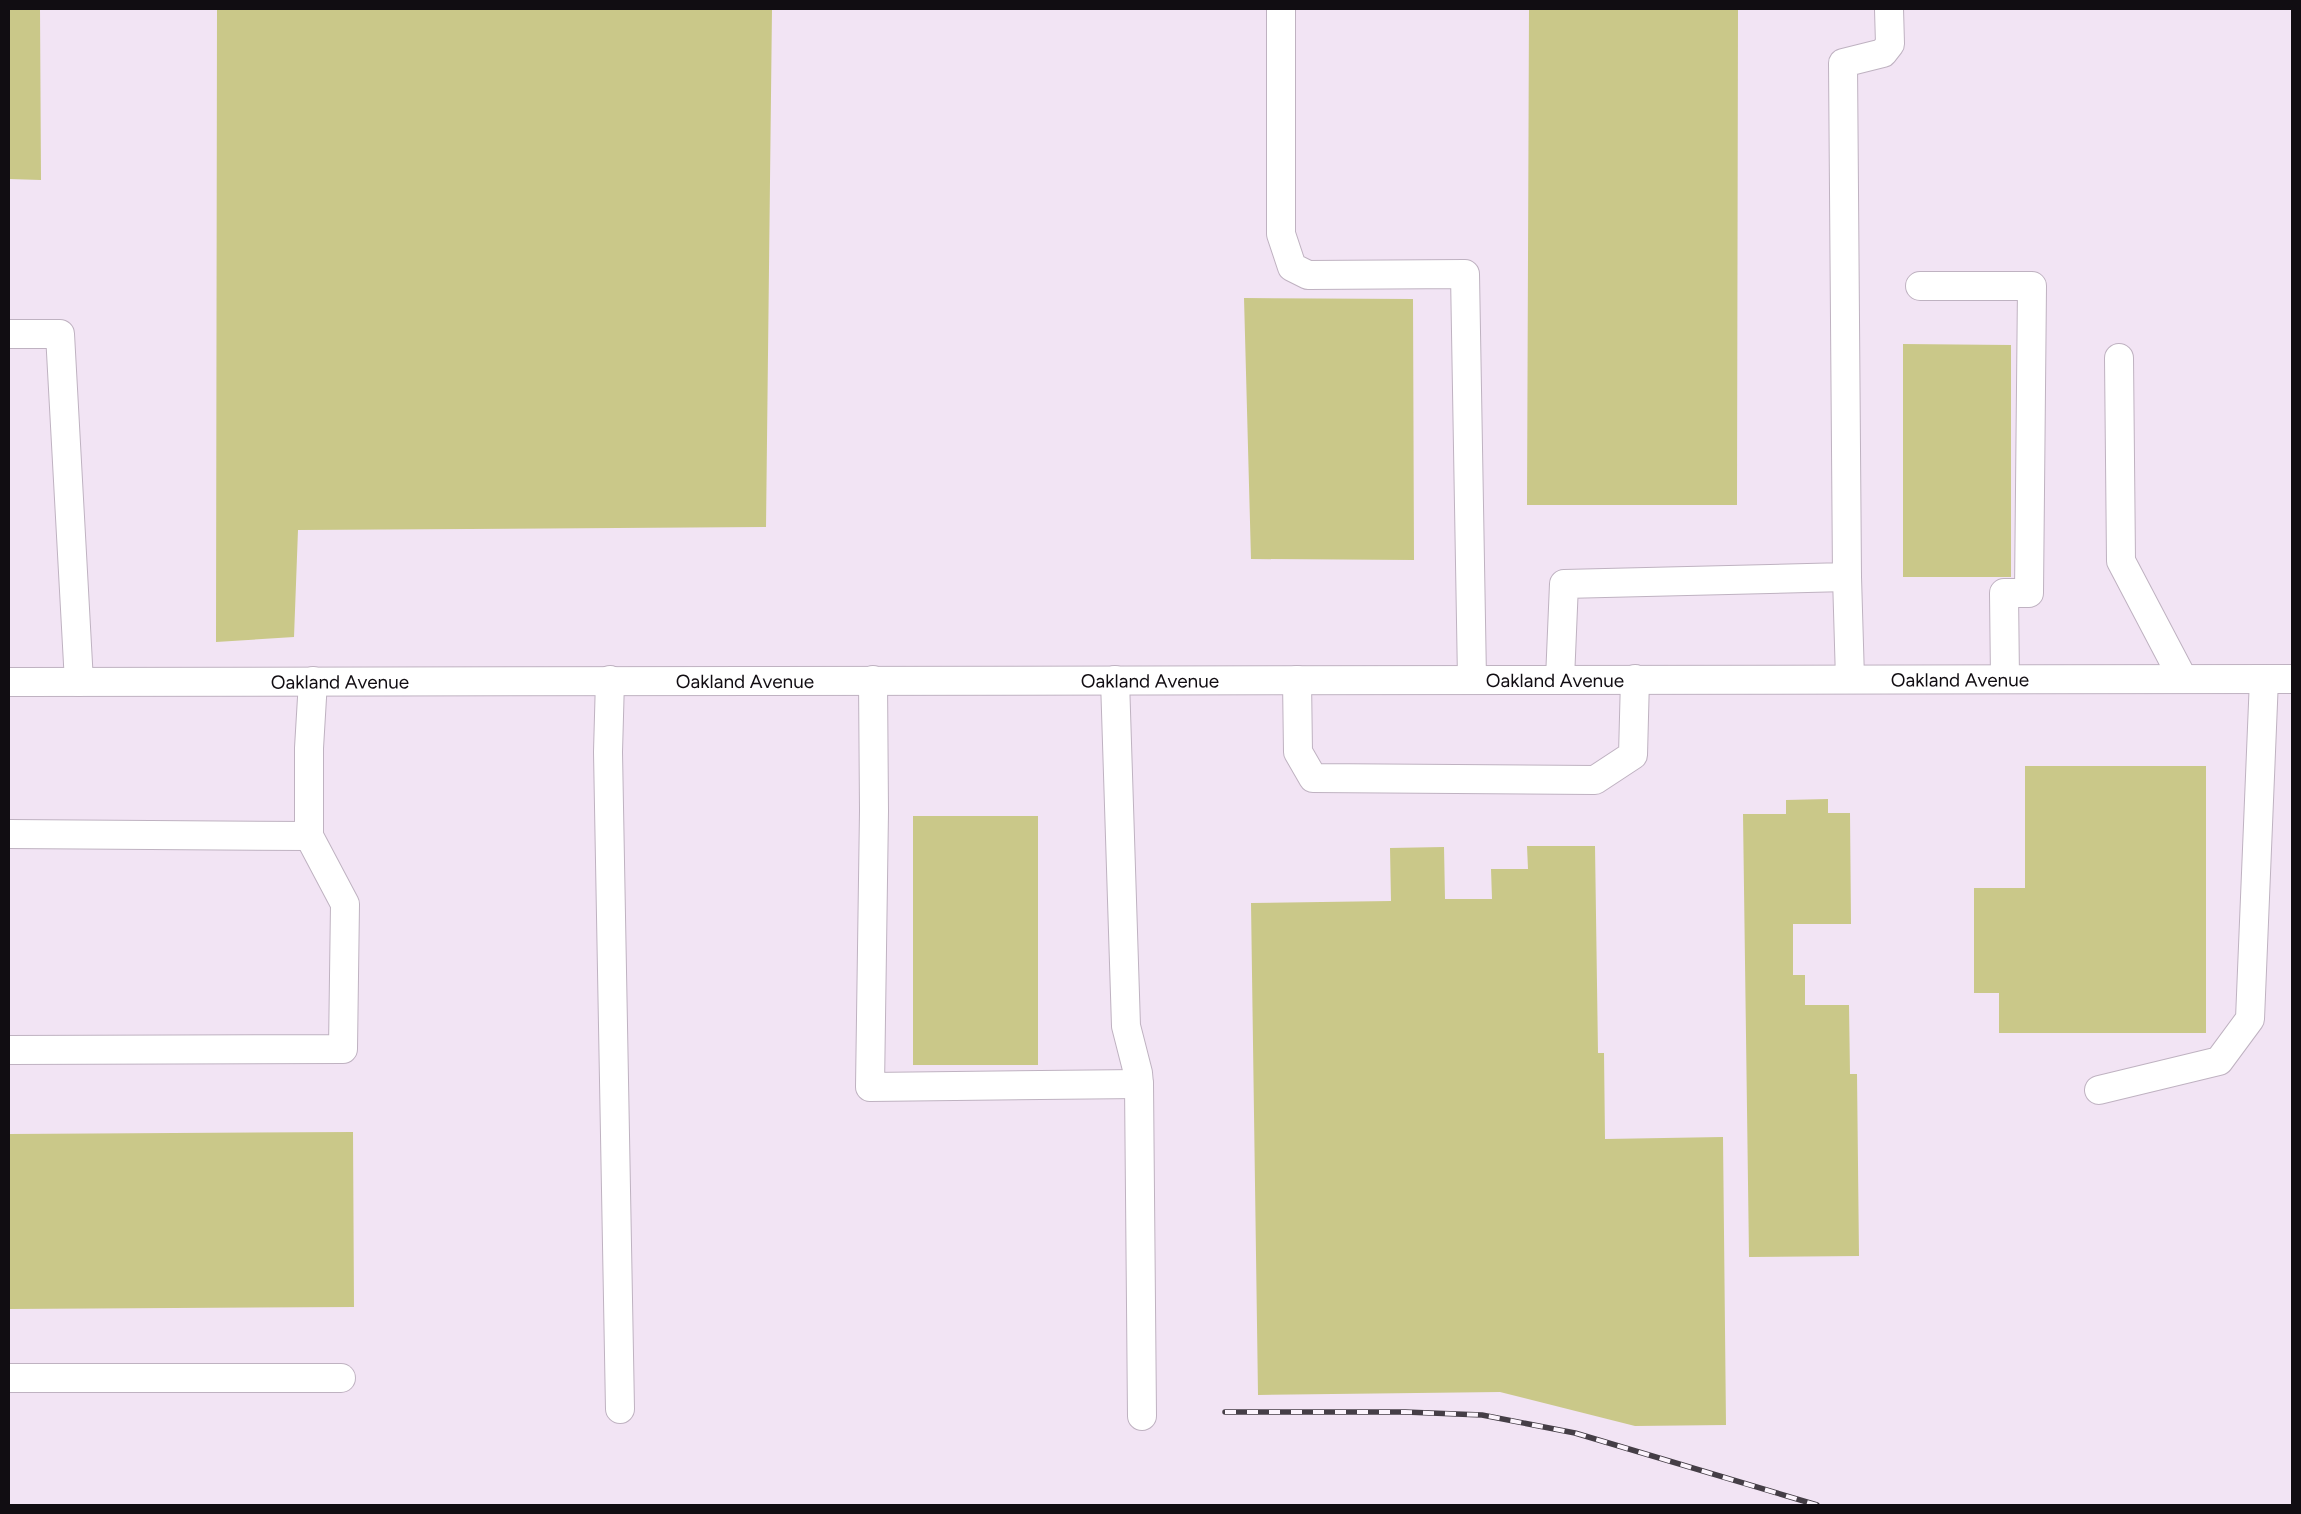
<svg xmlns="http://www.w3.org/2000/svg" width="2301" height="1514" font-family="Figtree,sans-serif">
<style>
.building{fill:#cac889}
.lines{fill:none;stroke-linecap:round;stroke-linejoin:round}
.minor-casing{stroke:#bfb2c1;stroke-width:30}
.minor{stroke:#fff;stroke-width:28}
.rail-casing{stroke:#453e46;stroke-width:5.5}
.rail{stroke:#fcf4fd;stroke-width:4;stroke-dasharray:11;stroke-linecap:butt}
.labels{text-anchor:middle;dominant-baseline:central;stroke-width:4;stroke-linejoin:round;paint-order:stroke}
.street-label{font-size:19px;fill:#110d12;stroke:#fcf4fd}
</style>
<rect width="100%" height="100%" fill="#f2e4f4"/>
<!-- building -->
<path class="building" d="M 9,9 L 40,9 L 41,180 L 9,179 Z
M 217,9 L 772,9 L 766,527 L 298,530 L 294,637 L 216,642 Z
M 1529,9 L 1738,10 L 1737,505 L 1527,505 Z
M 1244,298 L 1413,299 L 1414,560 L 1251,559 Z
M 1903,344 L 2011,345 L 2011,577 L 1903,577 Z
M 2025,766 L 2206,766 L 2206,1033 L 1999,1033 L 1999,993 L 1974,993 L 1974,888 L 2025,888 Z
M 1828,799 L 1828,813 L 1850,813 L 1851,924 L 1793,924 L 1793,975 L 1805,975 L 1805,1005 L 1849,1005 L 1850,1074 L 1857,1074 L 1859,1256 L 1749,1257 L 1743,814 L 1786,814 L 1786,800 Z
M 913,816 L 1038,816 L 1038,1065 L 913,1065 Z
M 1527,846 L 1595,846 L 1598,1053 L 1604,1053 L 1605,1139 L 1723,1137 L 1726,1425 L 1635,1426 L 1500,1392 L 1258,1395 L 1251,903 L 1391,901 L 1390,848 L 1444,847 L 1445,899 L 1492,899 L 1491,869 L 1528,869 Z
M 353,1132 L 354,1307 L 9,1309 L 9,1134 Z"/>
<g class="lines">
<defs>
<g id="minor">
<path d="M 1281,9 L 1281,234 L 1292,267 L 1308,275 L 1465,274 L 1472,679"/>
<path d="M 1920,286 L 2032,286 L 2029,593 L 2004,593 L 2005,679"/>
<path d="M 9,334 L 60,334 L 79,682"/>
<path d="M 2119,358 L 2121,561 L 2183,679"/>
<path d="M 1847,577 L 1850,679"/>
<path d="M 1560,679 L 1564,584 L 1847,577 L 1843,63 L 1883,53 L 1890,44 L 1889,9"/>
<path d="M 610,680 L 608,752 L 620,1409"/>
<path d="M 873,680 L 874,811 L 870,1087 L 1139,1084"/>
<path d="M 1115,680 L 1126,1026 L 1138,1073 L 1139,1084 L 1142,1416"/>
<path d="M 1297,680 L 1298,752 L 1313,778 L 1595,780 L 1633,755 L 1635,679"/>
<path id="s1" d="M 9,682 L 2292,679"/>
<path d="M 9,834 L 309,836 L 309,748 L 313,681"/>
<path d="M 9,1050 L 343,1049 L 345,904 L 309,836"/>
<path d="M 2099,1090 L 2219,1061 L 2250,1019 L 2264,679"/>
<path d="M 9,1378 L 341,1378"/>
</g>
</defs>
<!-- minor casing -->
<use href="#minor" class="minor-casing"/>
<!-- minor -->
<use href="#minor" class="minor"/>
<defs>
<path id="rail" d="M 1225,1412 L 1405,1412 L 1482,1415 L 1575,1433 L 1817,1505"/>
</defs>
<!-- rail casing -->
<use href="#rail" class="rail-casing"/>
<!-- rail -->
<use href="#rail" class="rail"/>
</g>
<g class="labels">
<!-- street labels -->
<g class="street-label">
<text stroke="none"><textPath href="#s1" startOffset="1546">Oakland Avenue</textPath></text>
<text stroke="none"><textPath href="#s1" startOffset="1951">Oakland Avenue</textPath></text>
<text stroke="none"><textPath href="#s1" startOffset="736">Oakland Avenue</textPath></text>
<text stroke="none"><textPath href="#s1" startOffset="1141">Oakland Avenue</textPath></text>
<text stroke="none"><textPath href="#s1" startOffset="331">Oakland Avenue</textPath></text>
</g>
</g>
<!-- border -->
<rect width="2301" height="1514" fill="none" stroke="#110d12" stroke-width="20"/>
</svg>
